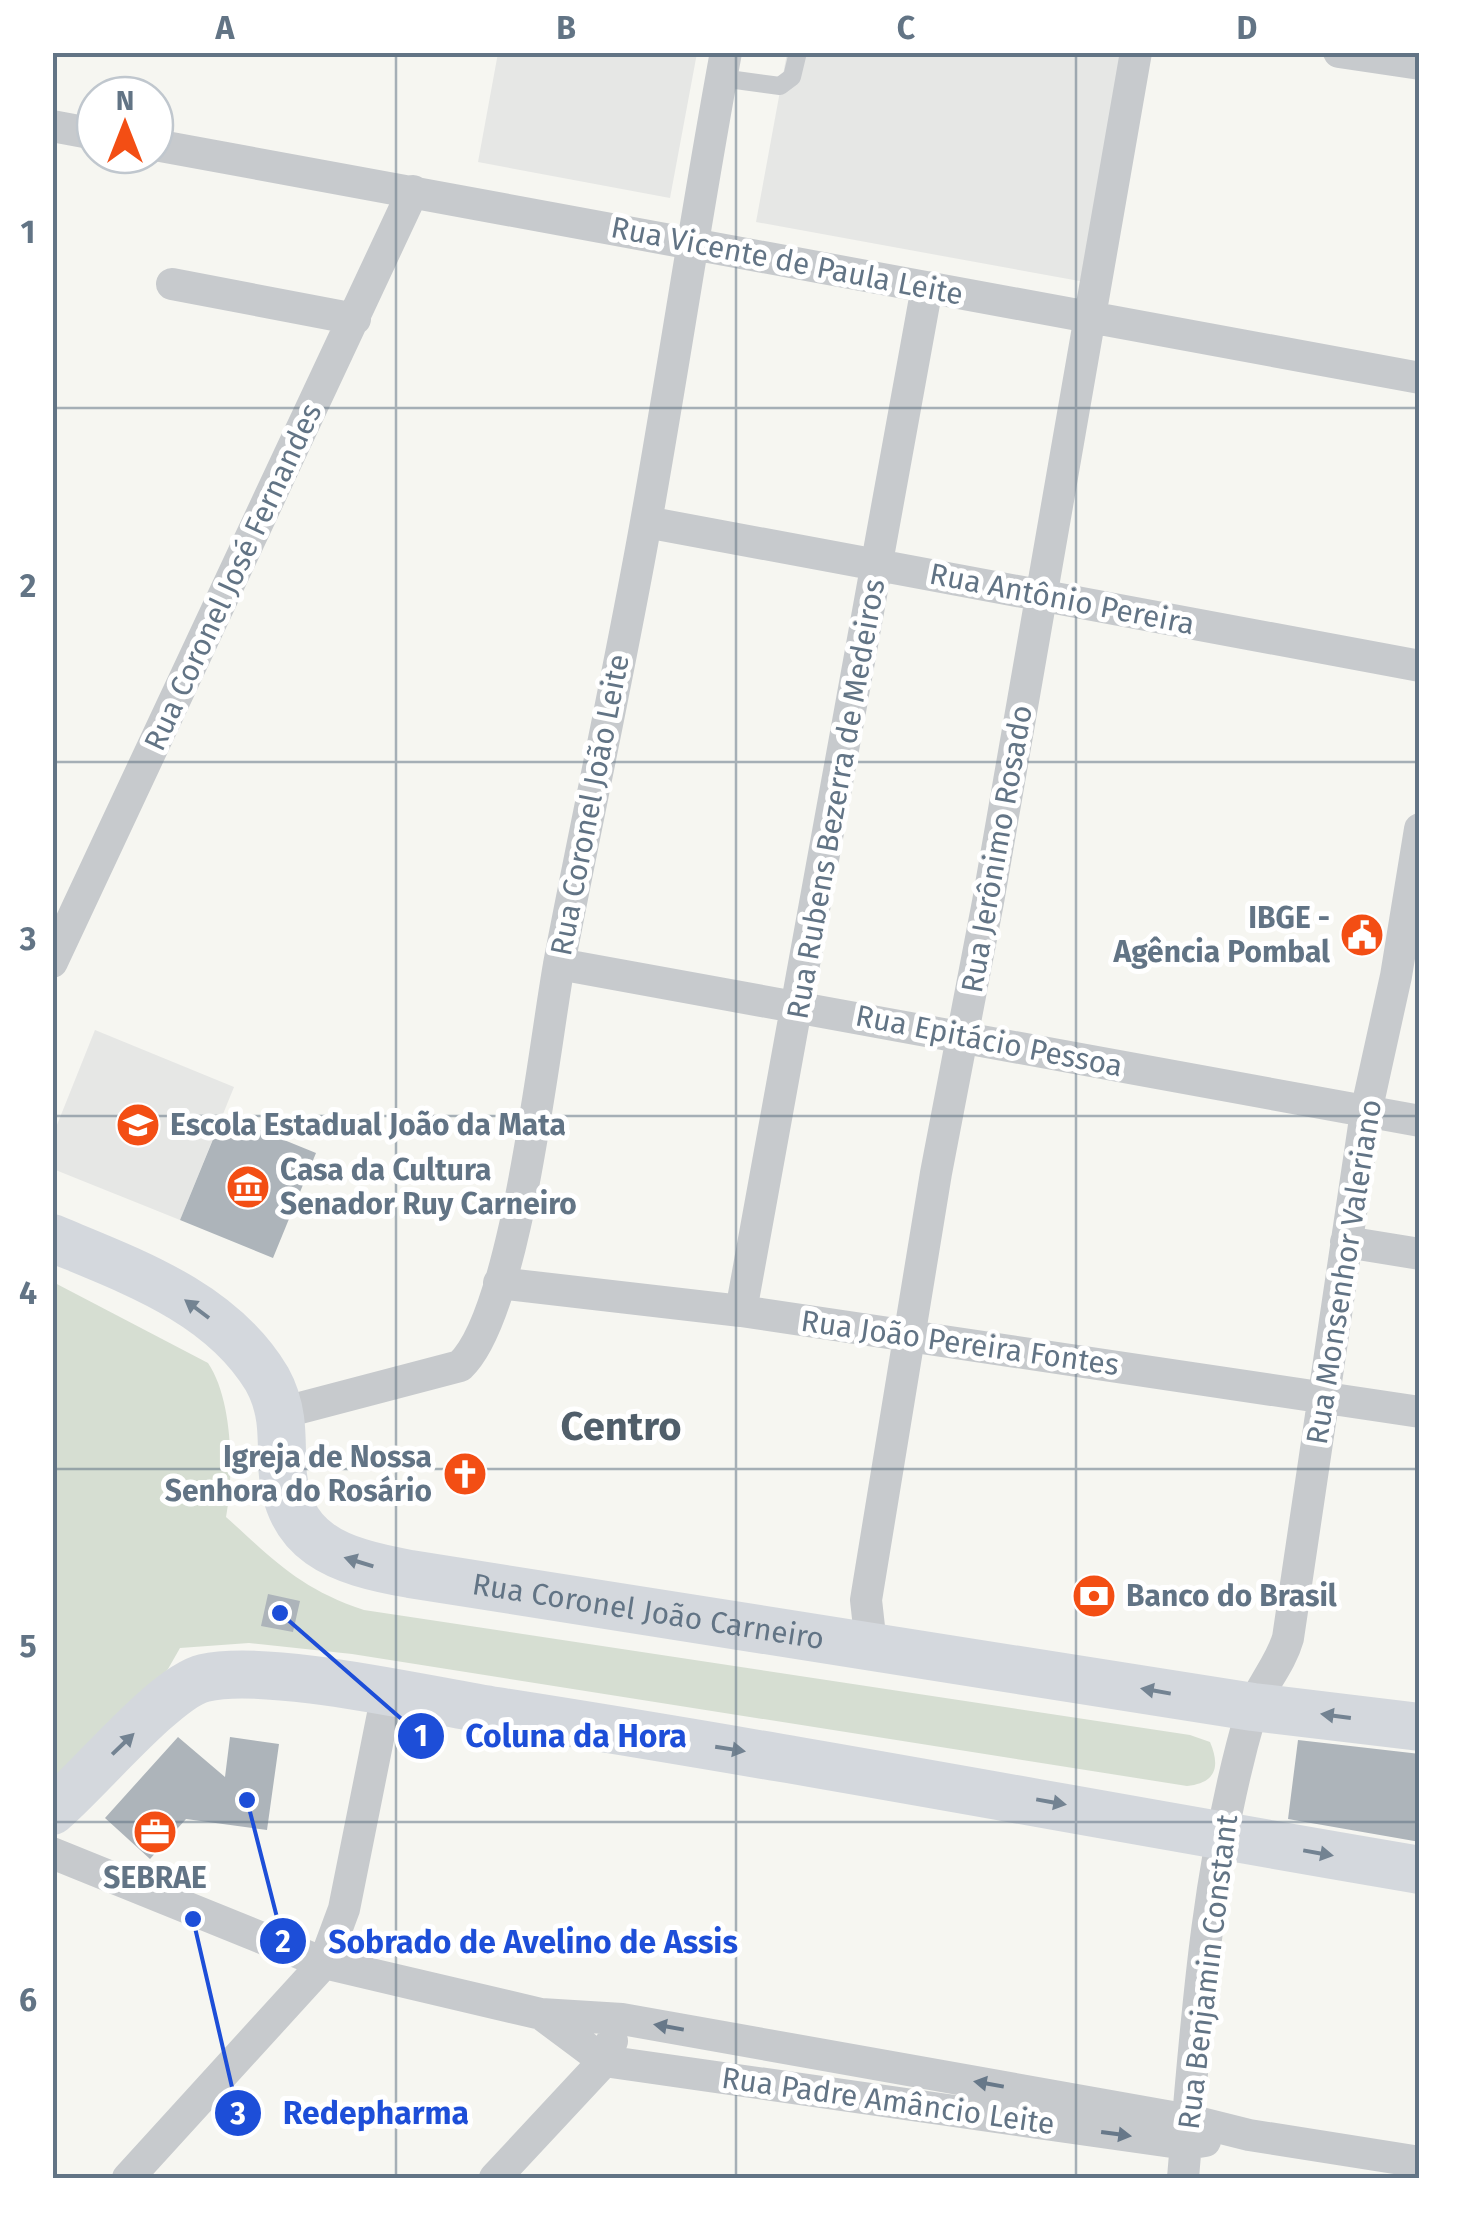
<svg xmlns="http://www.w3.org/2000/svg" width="1472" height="2231" font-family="'Fira Sans',sans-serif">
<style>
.built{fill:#e6e7e5}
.green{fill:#d6ded2}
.building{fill:#adb4ba}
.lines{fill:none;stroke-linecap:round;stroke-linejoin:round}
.service{stroke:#c7cacd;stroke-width:18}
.minor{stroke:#c7cacd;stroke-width:32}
.secondary{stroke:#d4d8dd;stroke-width:48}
.oneway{fill:#738392}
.oneway2{fill:#677889}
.grid{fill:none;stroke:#627485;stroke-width:2.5;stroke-opacity:0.55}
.labels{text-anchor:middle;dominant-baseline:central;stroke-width:10;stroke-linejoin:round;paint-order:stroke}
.street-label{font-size:30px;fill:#627485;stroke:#fff}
.poi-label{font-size:30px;font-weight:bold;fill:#627485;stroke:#fff;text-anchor:start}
.district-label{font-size:40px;font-weight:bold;fill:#505e6a;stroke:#fff}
.leader{fill:none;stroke:#1d4ed8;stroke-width:4}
.callout-dot{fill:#1d4ed8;stroke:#fff;stroke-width:4}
.mark-label{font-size:30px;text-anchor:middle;font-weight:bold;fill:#fff}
.callout-label{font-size:32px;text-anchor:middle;font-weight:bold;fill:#1d4ed8;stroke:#fff;stroke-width:10;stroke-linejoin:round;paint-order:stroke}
.neatline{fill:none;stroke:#627485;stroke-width:4}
.grid-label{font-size:32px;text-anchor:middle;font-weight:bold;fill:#627485}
</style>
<rect width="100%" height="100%" fill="#f6f6f1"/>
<!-- built -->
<path class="built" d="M 498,53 L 697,53 L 670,198 L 478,162 Z
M 787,53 L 1138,53 L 1096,284 L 756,222 Z
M 95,1030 L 234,1087 L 180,1220 L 53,1169 L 53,1135 Z"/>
<!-- green -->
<path class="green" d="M 53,1282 L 208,1363 C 233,1400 234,1474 226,1517 C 275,1561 299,1588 364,1610 L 1190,1735 L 1210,1742 C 1221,1768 1215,1783 1187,1786 L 352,1654 L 249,1643 L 180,1648 L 168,1669 L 53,1804 Z"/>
<!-- building -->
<path class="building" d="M 223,1115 L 316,1153 L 273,1258 L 180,1220 Z
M 268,1594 L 300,1601 L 293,1632 L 261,1626 Z
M 178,1737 L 225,1777 L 230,1737 L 279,1744 L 267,1830 L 186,1819 L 150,1859 L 105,1818 Z
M 1298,1740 L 1420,1754 L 1420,1842 L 1288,1819 Z"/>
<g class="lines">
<!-- service -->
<path class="service" d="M 721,78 L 780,86 L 792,77 L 798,52"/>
<!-- minor -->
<path class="minor" d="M 1339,52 L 1420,64
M 52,126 L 95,134
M 155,145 L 1420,378
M 172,284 L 355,319
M 646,522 L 1420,666
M 52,962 L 413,191
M 559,964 L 1420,1121
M 1346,1242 L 1420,1254
M 499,1283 L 741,1311 L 1420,1412
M 741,1311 L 927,287
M 281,1413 L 460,1366 C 517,1313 544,1044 560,959 C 588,813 620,668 646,522 C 674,365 697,209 726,52
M 871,1645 L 866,1600 L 936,1173 L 988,902 L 1136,52
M 52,1853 L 324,1963 L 541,2014 L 622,2019 L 1189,2120 L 1249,2135 L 1420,2162
M 541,2014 L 604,2061 L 1186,2144 L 1205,2141
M 128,2178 L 324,1963 L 344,1909 L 387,1694
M 495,2178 L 604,2061 L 612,2041
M 1183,2178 C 1196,2023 1207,1863 1251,1713 C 1259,1687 1280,1666 1288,1638 L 1366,1112 L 1396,976 L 1420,829"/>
<!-- secondary -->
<g class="secondary">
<path id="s1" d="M 52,1238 C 131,1271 221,1302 267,1379 C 282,1406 282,1431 282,1461 C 284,1544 338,1561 410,1574 L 1253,1707 L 1420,1727"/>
<path d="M 52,1811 C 88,1781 165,1687 204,1678 C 267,1663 427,1700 496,1711 C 805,1759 1112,1818 1420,1870"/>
</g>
</g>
<!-- one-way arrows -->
<defs><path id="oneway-solid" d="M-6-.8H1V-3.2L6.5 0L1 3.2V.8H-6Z" transform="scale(2.5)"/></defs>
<g class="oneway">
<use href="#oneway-solid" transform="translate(197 1309) rotate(-143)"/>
<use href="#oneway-solid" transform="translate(359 1562) rotate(-163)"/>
<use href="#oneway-solid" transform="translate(1156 1691) rotate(-170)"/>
<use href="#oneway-solid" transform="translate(1336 1716) rotate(-172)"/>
<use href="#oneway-solid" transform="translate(123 1744) rotate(-44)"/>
<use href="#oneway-solid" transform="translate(730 1749) rotate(9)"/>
<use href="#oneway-solid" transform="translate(1051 1802) rotate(10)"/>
<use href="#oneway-solid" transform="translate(1318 1853) rotate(10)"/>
</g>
<g class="oneway2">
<use href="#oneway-solid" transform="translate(669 2027) rotate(-170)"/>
<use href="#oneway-solid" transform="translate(989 2084) rotate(-170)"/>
<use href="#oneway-solid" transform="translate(1116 2134) rotate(8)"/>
</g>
<!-- grid -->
<path class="grid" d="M 396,52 L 396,2178M 736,52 L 736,2178M 1076,52 L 1076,2178M 52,408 L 1420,408M 52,762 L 1420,762M 52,1116 L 1420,1116M 52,1469 L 1420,1469M 52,1822 L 1420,1822"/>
<!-- icons -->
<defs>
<symbol id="civic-disc" viewBox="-11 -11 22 22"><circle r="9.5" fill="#f34e14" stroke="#fff"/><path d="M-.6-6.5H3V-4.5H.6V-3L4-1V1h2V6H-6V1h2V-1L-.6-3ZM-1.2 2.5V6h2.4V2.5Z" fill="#fff"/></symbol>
<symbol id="school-disc" viewBox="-11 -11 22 22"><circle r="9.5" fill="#f34e14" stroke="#fff"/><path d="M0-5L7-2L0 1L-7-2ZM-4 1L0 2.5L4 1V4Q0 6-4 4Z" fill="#fff"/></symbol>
<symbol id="museum-disc" viewBox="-11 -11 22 22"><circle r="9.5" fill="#f34e14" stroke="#fff"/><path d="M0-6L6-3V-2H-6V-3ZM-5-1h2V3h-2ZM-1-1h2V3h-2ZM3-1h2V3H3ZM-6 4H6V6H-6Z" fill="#fff"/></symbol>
<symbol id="church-disc" viewBox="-11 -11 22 22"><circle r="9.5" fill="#f34e14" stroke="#fff"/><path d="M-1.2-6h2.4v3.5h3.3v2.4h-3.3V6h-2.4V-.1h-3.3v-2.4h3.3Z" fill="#fff"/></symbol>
<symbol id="bank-disc" viewBox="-11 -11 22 22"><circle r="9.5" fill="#f34e14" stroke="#fff"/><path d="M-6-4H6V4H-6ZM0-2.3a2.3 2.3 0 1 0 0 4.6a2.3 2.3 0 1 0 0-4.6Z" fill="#fff"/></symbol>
<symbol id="office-disc" viewBox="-11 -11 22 22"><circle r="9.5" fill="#f34e14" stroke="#fff"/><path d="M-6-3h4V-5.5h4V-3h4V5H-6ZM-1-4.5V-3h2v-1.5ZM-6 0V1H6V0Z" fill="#fff"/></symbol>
</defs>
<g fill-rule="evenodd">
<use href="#civic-disc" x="1337" y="910" width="50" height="50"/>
<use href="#school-disc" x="113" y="1100" width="50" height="50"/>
<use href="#museum-disc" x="223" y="1162" width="50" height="50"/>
<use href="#church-disc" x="440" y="1449" width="50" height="50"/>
<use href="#bank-disc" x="1069" y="1571" width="50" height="50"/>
<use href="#office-disc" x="130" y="1807" width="50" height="50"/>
</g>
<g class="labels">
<!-- street labels -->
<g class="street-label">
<text transform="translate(787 261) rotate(11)">Rua Vicente de Paula Leite</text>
<text transform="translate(233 577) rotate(-65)">Rua Coronel José Fernandes</text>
<text transform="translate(1062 599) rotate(11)">Rua Antônio Pereira</text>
<text transform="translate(836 799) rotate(-80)">Rua Rubens Bezerra de Medeiros</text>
<text transform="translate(590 805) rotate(-79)">Rua Coronel João Leite</text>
<text transform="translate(997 849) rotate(-80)">Rua Jerônimo Rosado</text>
<text transform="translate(989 1041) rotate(11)">Rua Epitácio Pessoa</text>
<text transform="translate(1344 1272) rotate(-81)">Rua Monsenhor Valeriano</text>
<text transform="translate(960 1343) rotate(8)">Rua João Pereira Fontes</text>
<text stroke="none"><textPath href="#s1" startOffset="778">Rua Coronel João Carneiro</textPath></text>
<text transform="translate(1208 1972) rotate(-83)">Rua Benjamin Constant</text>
<text transform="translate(888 2101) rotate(8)">Rua Padre Amâncio Leite</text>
</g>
<!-- poi labels -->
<g class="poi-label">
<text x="1330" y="918" text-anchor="end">IBGE -<tspan x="1330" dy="34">Agência Pombal</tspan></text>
<text x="170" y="1125">Escola Estadual João da Mata</text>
<text x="280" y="1170">Casa da Cultura<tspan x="280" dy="34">Senador Ruy Carneiro</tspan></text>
<text x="432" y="1457" text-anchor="end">Igreja de Nossa<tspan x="432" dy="34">Senhora do Rosário</tspan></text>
<text x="1126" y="1596">Banco do Brasil</text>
<text x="155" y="1878" text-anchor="middle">SEBRAE</text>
</g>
<!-- district labels -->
<g class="district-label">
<text x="621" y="1427">Centro</text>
</g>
</g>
<!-- callouts -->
<path class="leader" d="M280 1613L421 1736M247 1800L283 1941M193 1919L238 2113"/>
<g class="callout-dot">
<circle cx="280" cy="1613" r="10"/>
<circle cx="247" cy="1800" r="10"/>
<circle cx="193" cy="1919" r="10"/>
<circle cx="421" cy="1736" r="25"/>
<circle cx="283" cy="1941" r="25"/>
<circle cx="238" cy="2113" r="25"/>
</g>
<g class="mark-label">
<text x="421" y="1746">1</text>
<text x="283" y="1952">2</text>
<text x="238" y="2124">3</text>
</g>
<g class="callout-label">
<text x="576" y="1747">Coluna da Hora</text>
<text x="533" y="1953">Sobrado de Avelino de Assis</text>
<text x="376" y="2124">Redepharma</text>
</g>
<!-- border -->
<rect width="1472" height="2231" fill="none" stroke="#ffffff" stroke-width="110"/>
<!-- north arrow -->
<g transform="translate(125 125)"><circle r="48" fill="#ffffff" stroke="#c0c7ce" stroke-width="2.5"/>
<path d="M0-8L18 38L0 25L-18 38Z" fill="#f34e14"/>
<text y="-15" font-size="28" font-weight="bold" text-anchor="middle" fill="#627485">N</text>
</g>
<rect x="55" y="55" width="1362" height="2121" class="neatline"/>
<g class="grid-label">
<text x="225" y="39">A</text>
<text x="566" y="39">B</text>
<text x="906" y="39">C</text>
<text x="1247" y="39">D</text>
<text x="28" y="243">1</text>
<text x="28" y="597">2</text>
<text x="28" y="950">3</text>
<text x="28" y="1304">4</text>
<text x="28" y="1657">5</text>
<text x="28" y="2011">6</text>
</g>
</svg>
